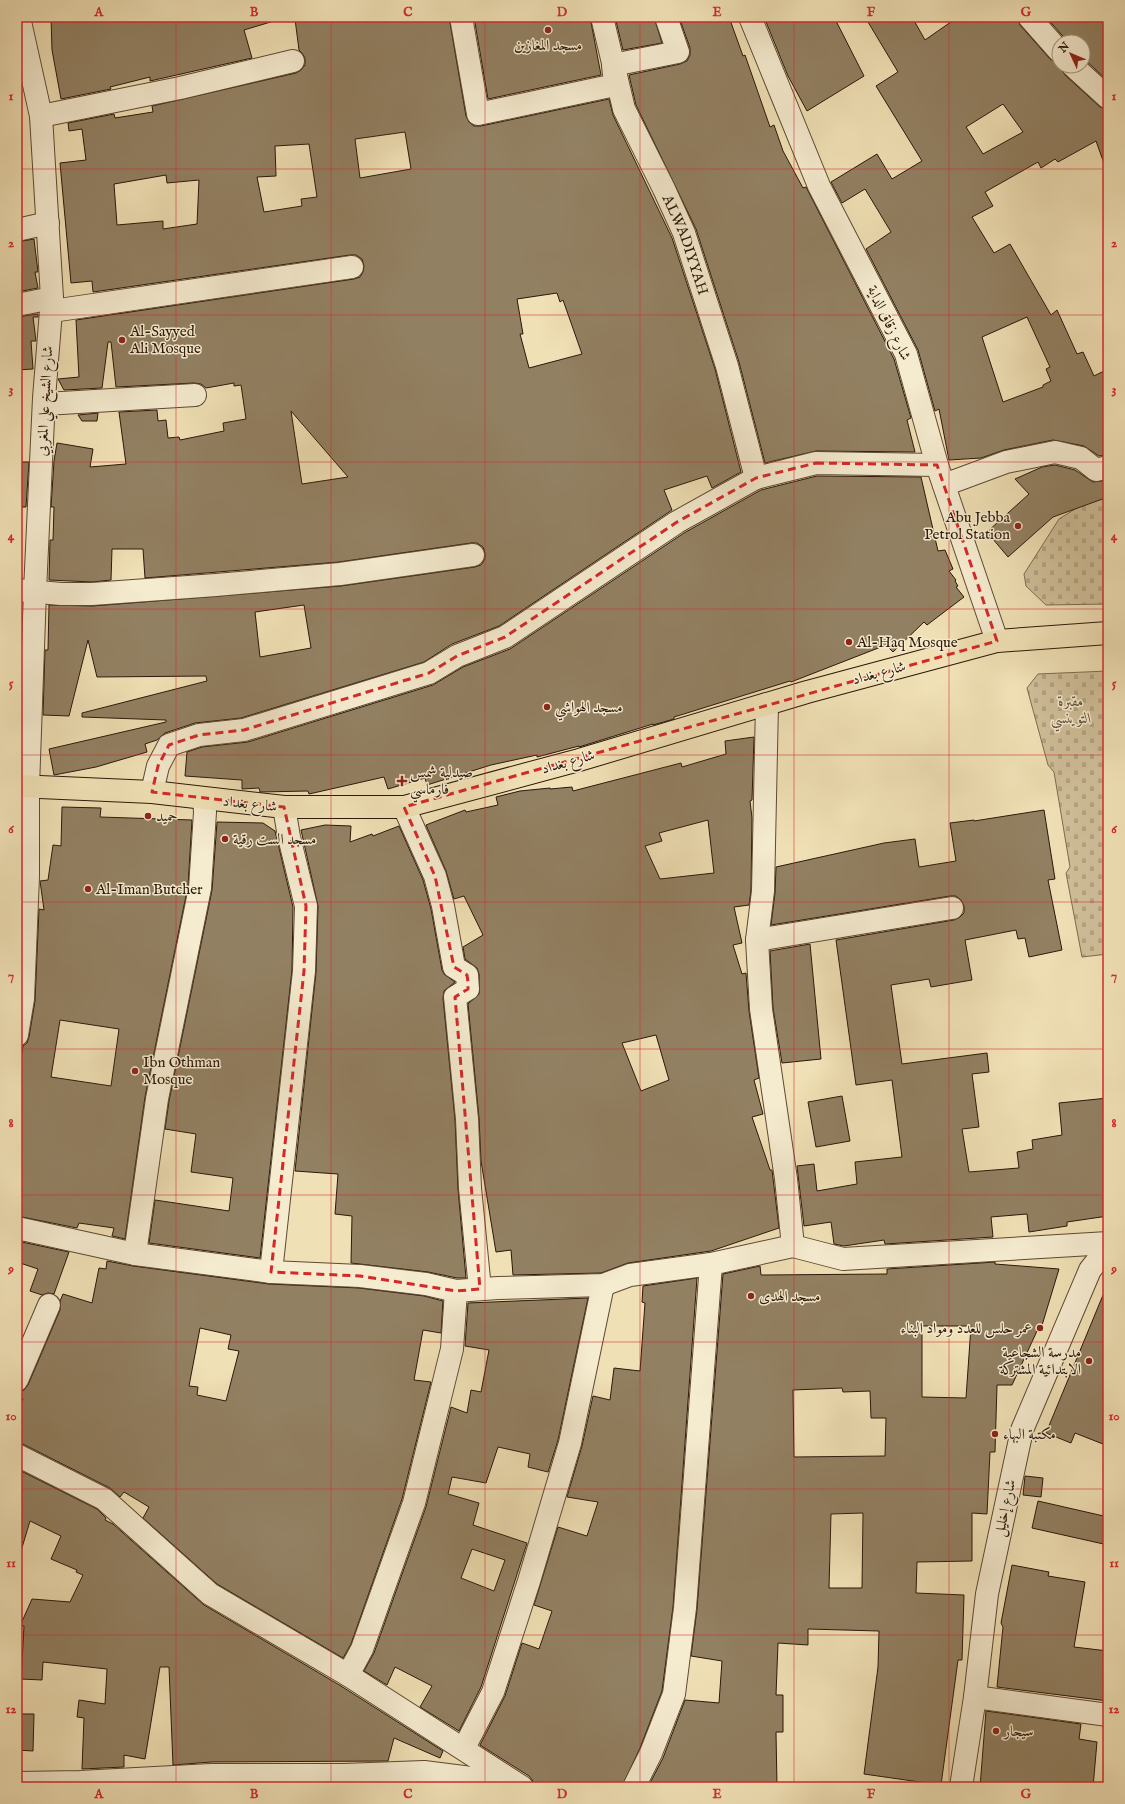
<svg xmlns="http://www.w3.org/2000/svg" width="1125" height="1804" font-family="'IM FELL English',Amiri,serif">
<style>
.cemetery{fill:url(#cemetery-stones);stroke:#7e6a50}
.building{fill:#928062;stroke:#2c1709;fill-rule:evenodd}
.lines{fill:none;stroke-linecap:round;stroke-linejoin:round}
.minor-casing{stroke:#5d4934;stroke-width:24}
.major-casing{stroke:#2c1709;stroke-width:24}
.minor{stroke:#f5ebcf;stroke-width:22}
.major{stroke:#f0e0b5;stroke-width:22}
.marked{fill:none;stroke:#d62828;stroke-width:3;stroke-dasharray:8 5;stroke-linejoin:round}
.grid{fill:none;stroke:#d62828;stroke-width:1;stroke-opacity:0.55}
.poi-dot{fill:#8f2418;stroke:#f5ebcf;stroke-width:1.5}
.labels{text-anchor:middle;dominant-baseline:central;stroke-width:3;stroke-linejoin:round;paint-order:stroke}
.poi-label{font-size:15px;fill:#2c1709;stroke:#f5ebcf;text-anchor:start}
.street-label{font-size:15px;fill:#2c1709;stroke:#f5ebcf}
.park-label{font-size:15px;font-style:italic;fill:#5d4934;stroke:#f5ebcf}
.neatline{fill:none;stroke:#d62828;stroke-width:1.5}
.grid-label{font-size:13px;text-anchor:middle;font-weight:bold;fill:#d62828}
</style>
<defs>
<pattern id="cemetery-stones" width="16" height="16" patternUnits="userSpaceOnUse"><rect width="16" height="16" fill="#cfbe98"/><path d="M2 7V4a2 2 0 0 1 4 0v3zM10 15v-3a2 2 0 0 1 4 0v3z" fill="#b2a382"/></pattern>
</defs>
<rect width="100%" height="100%" fill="#f0e0b5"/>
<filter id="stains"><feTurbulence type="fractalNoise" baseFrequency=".005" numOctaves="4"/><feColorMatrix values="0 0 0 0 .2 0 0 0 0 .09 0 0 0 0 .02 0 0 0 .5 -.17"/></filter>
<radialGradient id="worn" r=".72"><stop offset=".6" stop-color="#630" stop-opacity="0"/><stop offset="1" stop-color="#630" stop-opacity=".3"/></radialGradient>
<!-- cemetery -->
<path class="cemetery" d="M 1108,482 L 1108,604 L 1046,605 L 1026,586 L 1024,574 L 1059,519 L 1075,509 Z
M 1108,671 L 1108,954 L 1082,957 L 1066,873 L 1070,867 L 1054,772 L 1048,765 L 1027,688 L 1038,674 Z"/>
<!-- building -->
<path class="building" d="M 51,17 L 273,17 L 274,21 L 244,30 L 252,58 L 150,81 L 150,77 L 110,87 L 111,89 L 61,99 L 52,50 Z
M 309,17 L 449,17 L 466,116 L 469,122 L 474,126 L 481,126 L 609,99 L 613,115 L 672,238 L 715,369 L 741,472 L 712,488 L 707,476 L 664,490 L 672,510 L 499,626 L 452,644 L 424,662 L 241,718 L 195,723 L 165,733 L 157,740 L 145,744 L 147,752 L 96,767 L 54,775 L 49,749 L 166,722 L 166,720 L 82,717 L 82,713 L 207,681 L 206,676 L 97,677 L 88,640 L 69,716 L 43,715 L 45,650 L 48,650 L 49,605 L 93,606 L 341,586 L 475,567 L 481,565 L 485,559 L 485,553 L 483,547 L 477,543 L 471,543 L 339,562 L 145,578 L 143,549 L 112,549 L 111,580 L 92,582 L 49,580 L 50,540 L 53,540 L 54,507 L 51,507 L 54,461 L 57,443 L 93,449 L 90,467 L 126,464 L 119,412 L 157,410 L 158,421 L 166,420 L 168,438 L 179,437 L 180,440 L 224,431 L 223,423 L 246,419 L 241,385 L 234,386 L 234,383 L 206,388 L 201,384 L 194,383 L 116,387 L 111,342 L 108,342 L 102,388 L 64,390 L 58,379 L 79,377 L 76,320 L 354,279 L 360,277 L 363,272 L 364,266 L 362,259 L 356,255 L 350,255 L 93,292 L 92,281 L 71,283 L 60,163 L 86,160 L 82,129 L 69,131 L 68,123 L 114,114 L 115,118 L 153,112 L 152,106 L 296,73 L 301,70 L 305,65 L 305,58 L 302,53 L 299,50 L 295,19 ZM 405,132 L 411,169 L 360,178 L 355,139 ZM 309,144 L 317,197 L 301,199 L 302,206 L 264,212 L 257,177 L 276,176 L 275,146 ZM 166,175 L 167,183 L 199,180 L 197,224 L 163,229 L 163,221 L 117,225 L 114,184 ZM 557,293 L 560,302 L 563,300 L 582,354 L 529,368 L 520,334 L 523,334 L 517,299 ZM 291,411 L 348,477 L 302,484 ZM 304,605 L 311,648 L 260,657 L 255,612 Z
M 474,17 L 590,17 L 601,75 L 488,99 Z
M 615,17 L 654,17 L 662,43 L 623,50 Z
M 679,17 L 729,17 L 743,56 L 745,55 L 770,127 L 774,125 L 783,151 L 803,188 L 806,187 L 894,359 L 911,418 L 907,420 L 915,452 L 816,451 L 765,463 L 739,362 L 696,229 L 636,105 L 629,75 L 680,64 L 687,61 L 690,55 L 690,48 Z
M 764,17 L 834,17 L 864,76 L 807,111 L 788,76 Z
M 865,17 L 912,17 L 925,40 L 958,17 L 1017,17 L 1020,25 L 1050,59 L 1059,63 L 1065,75 L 1100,107 L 1108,110 L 1108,168 L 1106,169 L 1096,141 L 1058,162 L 1055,159 L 1041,168 L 1038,162 L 985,192 L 993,206 L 972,217 L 994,253 L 1010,244 L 1051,315 L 1057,310 L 1077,354 L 1083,352 L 1094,376 L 1108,369 L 1108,455 L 1099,456 L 1084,446 L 1053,440 L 1004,450 L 981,458 L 949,460 L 939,409 L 935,411 L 918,350 L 866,249 L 891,232 L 865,189 L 842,203 L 831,182 L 877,154 L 892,179 L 922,161 L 876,86 L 898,72 ZM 1003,104 L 1023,132 L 983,154 L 966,127 ZM 1027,317 L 1050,367 L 1046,369 L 1051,381 L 1043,385 L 1043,387 L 1003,402 L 982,337 Z
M 1046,17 L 1108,17 L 1108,81 L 1083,58 L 1083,42 L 1068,42 Z
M 34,239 L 38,272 L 35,272 L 38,288 L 17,292 L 17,242 Z
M 38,314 L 38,317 L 33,317 L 36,341 L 31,341 L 33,369 L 17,370 L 17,317 Z
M 98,413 L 97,421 L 82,421 L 78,415 Z
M 17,462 L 29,462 L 26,507 L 17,507 Z
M 1055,465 L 1075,470 L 1093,482 L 1108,480 L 1108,497 L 1053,517 L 1008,557 L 987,532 L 1029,494 L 1015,479 L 1042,467 Z
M 817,476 L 921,477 L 938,551 L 945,550 L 953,569 L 949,571 L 956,580 L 955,581 L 958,586 L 956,587 L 964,597 L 927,625 L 924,622 L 893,652 L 886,645 L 791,682 L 790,681 L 674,717 L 674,719 L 653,725 L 653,724 L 579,747 L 579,746 L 537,757 L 537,755 L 491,765 L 427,785 L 425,778 L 388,789 L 384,777 L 309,794 L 308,791 L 260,792 L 259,788 L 242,789 L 242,780 L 185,776 L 187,752 L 202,747 L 248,742 L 433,685 L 463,667 L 510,649 L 684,533 L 761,490 Z
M 754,737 L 752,800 L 750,801 L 752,818 L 751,890 L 749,905 L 734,907 L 742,943 L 733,945 L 742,974 L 746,973 L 749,1011 L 759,1078 L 754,1080 L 763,1114 L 752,1117 L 770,1170 L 772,1170 L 779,1228 L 711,1251 L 628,1263 L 601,1273 L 513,1275 L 511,1250 L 496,1252 L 481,1161 L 479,1118 L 468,1004 L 479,994 L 479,974 L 477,968 L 465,959 L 463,947 L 483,935 L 464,896 L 454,899 L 446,871 L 426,825 L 465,810 L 466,812 L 498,805 L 496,797 L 520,791 L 550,788 L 550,789 L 572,787 L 573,791 L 681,763 L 682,767 L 726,754 L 725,741 ZM 708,820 L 714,873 L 660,879 L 645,846 L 662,841 L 659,833 ZM 656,1035 L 669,1080 L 641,1091 L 622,1043 Z
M 62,807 L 101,808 L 100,817 L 192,820 L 188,886 L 145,1097 L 125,1239 L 112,1236 L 114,1228 L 79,1223 L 77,1228 L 17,1216 L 17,1083 L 23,1046 L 27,1043 L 29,1037 L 35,1001 L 39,909 L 44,910 L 40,881 L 48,880 L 53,845 L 61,846 ZM 60,1020 L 119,1029 L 111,1086 L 51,1077 Z
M 1044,810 L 1055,879 L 1048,880 L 1062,950 L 1029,957 L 1025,938 L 1018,939 L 1016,930 L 965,940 L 972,980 L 931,987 L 929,979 L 891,985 L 902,1064 L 987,1053 L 989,1072 L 972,1074 L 979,1127 L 962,1129 L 969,1172 L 1019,1168 L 1017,1152 L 1033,1149 L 1032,1140 L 1062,1135 L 1059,1103 L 1108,1098 L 1108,1216 L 1067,1222 L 1067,1226 L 1029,1232 L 1027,1214 L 991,1217 L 993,1237 L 885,1244 L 884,1240 L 844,1246 L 834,1244 L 831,1222 L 804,1226 L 797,1166 L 814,1164 L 817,1191 L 857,1184 L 855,1162 L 902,1157 L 892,1080 L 856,1085 L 836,940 L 954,920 L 960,917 L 964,913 L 964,906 L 961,900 L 956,896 L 950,896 L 771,925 L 775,893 L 776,867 L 884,843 L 915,839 L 919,867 L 956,861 L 950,823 L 974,820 L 974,821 Z
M 217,822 L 263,823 L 275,831 L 293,907 L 292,970 L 260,1258 L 149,1243 L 155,1200 L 229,1211 L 233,1178 L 191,1172 L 196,1134 L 165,1129 L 169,1101 L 212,890 Z
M 325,825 L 351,826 L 350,842 L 372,834 L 373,836 L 399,826 L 423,880 L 431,909 L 442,970 L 444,974 L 455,982 L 444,991 L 443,998 L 455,1120 L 458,1189 L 466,1278 L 457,1278 L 428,1272 L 351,1263 L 352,1216 L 335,1214 L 338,1174 L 295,1171 L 316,972 L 318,906 L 301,830 Z
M 810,944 L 821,1059 L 782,1063 L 773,1008 L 770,951 Z
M 842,1096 L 850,1141 L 816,1147 L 808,1102 Z
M 17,1241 L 69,1252 L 54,1294 L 48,1293 L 42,1295 L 30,1291 L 38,1269 L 17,1262 Z
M 107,1261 L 133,1266 L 269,1284 L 359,1288 L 424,1296 L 443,1301 L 441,1333 L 423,1330 L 414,1380 L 431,1382 L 402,1499 L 351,1644 L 343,1658 L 217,1584 L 143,1518 L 149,1507 L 124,1492 L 120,1497 L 110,1488 L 23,1444 L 17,1443 L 17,1411 L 23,1399 L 17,1396 L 17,1392 L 24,1390 L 28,1385 L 60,1310 L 60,1301 L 63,1294 L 92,1303 L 99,1268 L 106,1269 ZM 200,1328 L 231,1335 L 228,1349 L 239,1351 L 226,1401 L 197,1395 L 198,1387 L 189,1386 Z
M 995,1262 L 995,1264 L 1059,1269 L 1040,1332 L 1037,1331 L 1012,1385 L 997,1385 L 995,1452 L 990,1452 L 987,1514 L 972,1513 L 972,1561 L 917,1562 L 916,1593 L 964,1595 L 962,1660 L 958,1660 L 941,1785 L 864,1774 L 878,1667 L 879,1631 L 808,1629 L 808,1645 L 778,1643 L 776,1695 L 783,1695 L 783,1732 L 776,1732 L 777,1787 L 648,1787 L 663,1758 L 685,1700 L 719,1703 L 722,1661 L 691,1656 L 697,1609 L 723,1274 L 760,1266 L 761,1275 L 887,1274 L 887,1269 ZM 922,1326 L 971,1326 L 966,1398 L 922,1397 ZM 842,1388 L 843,1392 L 870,1391 L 871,1418 L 886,1418 L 885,1456 L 794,1457 L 793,1390 ZM 863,1513 L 862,1588 L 829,1588 L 831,1514 Z
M 697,1278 L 673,1607 L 662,1691 L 640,1748 L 622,1787 L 534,1787 L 533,1781 L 529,1776 L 480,1745 L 505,1696 L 522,1643 L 539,1649 L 552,1611 L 534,1605 L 558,1527 L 587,1536 L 598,1502 L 567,1497 L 582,1446 L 593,1396 L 610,1400 L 614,1368 L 640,1371 L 645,1303 L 642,1302 L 643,1286 Z
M 1108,1283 L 1108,1446 L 1075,1433 L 1071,1443 L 1046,1433 Z
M 588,1298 L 558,1440 L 548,1472 L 528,1467 L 530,1454 L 498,1447 L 486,1483 L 452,1477 L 448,1494 L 479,1503 L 473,1525 L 527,1543 L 481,1687 L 459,1731 L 420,1707 L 432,1686 L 395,1667 L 387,1685 L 364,1671 L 374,1653 L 426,1507 L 451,1407 L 467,1413 L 471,1390 L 481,1392 L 489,1350 L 465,1346 L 468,1303 ZM 472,1549 L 505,1560 L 494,1591 L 461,1578 Z
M 17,1469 L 97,1509 L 106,1518 L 105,1520 L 113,1524 L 204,1605 L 341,1686 L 443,1751 L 440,1758 L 394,1738 L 388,1761 L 211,1762 L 173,1765 L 169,1667 L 160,1667 L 145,1759 L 124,1755 L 124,1767 L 82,1769 L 84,1718 L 77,1717 L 79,1700 L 105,1704 L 107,1669 L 43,1662 L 42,1680 L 21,1679 L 24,1626 L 20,1626 L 32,1599 L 70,1602 L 83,1575 L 76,1572 L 77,1570 L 51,1559 L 61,1536 L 30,1521 L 21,1551 L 17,1550 Z
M 1025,1476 L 1043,1478 L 1041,1497 L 1023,1495 Z
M 1038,1501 L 1108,1517 L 1108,1545 L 1032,1528 Z
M 1012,1565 L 1049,1572 L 1048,1576 L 1085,1582 L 1074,1647 L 1108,1651 L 1108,1701 L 997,1687 L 1003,1627 L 1001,1623 Z
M 986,1711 L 1081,1724 L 1079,1739 L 1097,1742 L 1093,1787 L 980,1787 Z
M 17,1714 L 34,1714 L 33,1751 L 17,1750 Z"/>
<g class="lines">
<defs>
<g id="minor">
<path d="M 461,17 L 478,114 L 615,85 L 613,65 L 678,52 L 666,17"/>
<path id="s1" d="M 602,17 L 624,109 L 664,189 L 684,233 L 727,366 L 756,478"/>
<path d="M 750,17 L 819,186 L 906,354 L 937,465 L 997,641"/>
<path d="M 1029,17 L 1059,51"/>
<path d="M 1073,66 L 1108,98"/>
<path d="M 41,116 L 180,88 L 293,61"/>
<path d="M 17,230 L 48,223"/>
<path d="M 17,305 L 52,298"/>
<path d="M 52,311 L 352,267"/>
<path d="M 45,404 L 195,395"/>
<path d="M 944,485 L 1006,462 L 1055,452 L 1081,458 L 1096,470 L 1108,467"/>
<path d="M 17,590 L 61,594 L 92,594 L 216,585 L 340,574 L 473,555"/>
<path d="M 767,704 L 763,891 L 757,940 L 761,1009 L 786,1179 L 793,1246"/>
<path d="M 152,792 L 158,766 L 169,745 L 199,735 L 244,730 L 429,673 L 457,656 L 505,637 L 677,522 L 756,478 L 816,463 L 937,465"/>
<path d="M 404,807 L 435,876 L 443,906 L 454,967 L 467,975 L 468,989 L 455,997 L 467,1119 L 470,1188 L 480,1289"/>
<path d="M 757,940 L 952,908"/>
<path d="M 17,1035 L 23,999 L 28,876 L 28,787 L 35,591 L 44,398 L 52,298 L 41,116 L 19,17"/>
<path d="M 17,1228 L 135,1254 L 271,1272 L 360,1276 L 426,1284 L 456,1291 L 498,1288 L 603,1285 L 630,1275 L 711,1264 L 793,1246 L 843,1259 L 1108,1243"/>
<path d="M 135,1254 L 157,1099 L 200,888 L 205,812 L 204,799"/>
<path d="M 271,1272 L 304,971 L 306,906 L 289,837 L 284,807"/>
<path d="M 17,1380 L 49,1305"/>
<path d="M 17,1455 L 104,1499 L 210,1594 L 348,1675 L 522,1787"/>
<path d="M 348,1675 L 362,1649 L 414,1503 L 452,1349 L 456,1291"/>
<path d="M 975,1697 L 1108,1715"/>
<path d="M 464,1748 L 493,1692 L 529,1581 L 570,1443 L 603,1285"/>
<path d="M 17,1783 L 80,1782 L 211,1775 L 344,1775 L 424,1772 L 479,1779 L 510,1787"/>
<path d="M 634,1787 L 651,1753 L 674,1694 L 685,1608 L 711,1264"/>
<path d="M 961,1787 L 975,1697 L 987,1594 L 1022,1430 L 1090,1270 L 1108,1247"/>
</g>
<path id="major" d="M 17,786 L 152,792 L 284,807 L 404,807 L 579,760 L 807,692 L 997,641 L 1108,633"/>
</defs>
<!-- minor casing -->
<use href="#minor" class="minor-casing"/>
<!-- major casing -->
<use href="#major" class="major-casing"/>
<!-- minor -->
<use href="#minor" class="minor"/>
<!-- major -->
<use href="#major" class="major"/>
</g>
<!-- marked area -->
<path class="marked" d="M 816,463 L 937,465 L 997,641 L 404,807 L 435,876 L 454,967 L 467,975 L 468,982 L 468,989 L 455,997 L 480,1289 L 456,1291 L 360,1276 L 271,1272 L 304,971 L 306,906 L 284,807 L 152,792 L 158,766 L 169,745 L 199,735 L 244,730 L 429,673 L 457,656 L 505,637 L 677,522 L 756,478 Z"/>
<!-- grid -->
<path class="grid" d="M 176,17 L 176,1787M 331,17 L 331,1787M 485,17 L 485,1787M 640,17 L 640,1787M 794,17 L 794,1787M 949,17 L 949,1787M 17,169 L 1108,169M 17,315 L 1108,315M 17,462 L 1108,462M 17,609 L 1108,609M 17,755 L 1108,755M 17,902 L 1108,902M 17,1049 L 1108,1049M 17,1195 L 1108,1195M 17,1342 L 1108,1342M 17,1489 L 1108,1489M 17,1635 L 1108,1635"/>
<!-- markers -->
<g class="poi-dot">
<circle cx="548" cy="30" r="4"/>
<circle cx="122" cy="340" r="4"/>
<circle cx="1018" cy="526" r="4"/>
<circle cx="849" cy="642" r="4"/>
<circle cx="547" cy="707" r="4"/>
<path d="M400 775h4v4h4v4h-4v4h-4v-4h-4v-4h4z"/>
<circle cx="148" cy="816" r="4"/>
<circle cx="225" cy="839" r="4"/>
<circle cx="88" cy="889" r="4"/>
<circle cx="135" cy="1071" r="4"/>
<circle cx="751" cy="1296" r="4"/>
<circle cx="1040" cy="1328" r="4"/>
<circle cx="1089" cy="1361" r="4"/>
<circle cx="995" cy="1434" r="4"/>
<circle cx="996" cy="1731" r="4"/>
</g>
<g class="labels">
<!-- poi labels -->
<g class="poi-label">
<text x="548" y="45" text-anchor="middle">مسجد المغازين</text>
<text x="130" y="331">Al-Sayyed<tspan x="130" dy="17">Ali Mosque</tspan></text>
<text x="1010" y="517" text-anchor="end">Abu Jebba<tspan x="1010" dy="17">Petrol Station</tspan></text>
<text x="857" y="642">Al-Haq Mosque</text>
<text x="555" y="707">مسجد الهواشي</text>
<text x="410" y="772">صيدلية شمس<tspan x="410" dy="17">فارماسي</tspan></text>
<text x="156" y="816">حميد</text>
<text x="233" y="839">مسجد الست رقية</text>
<text x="96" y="889">Al-Iman Butcher</text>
<text x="143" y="1062">Ibn Othman<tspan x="143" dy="17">Mosque</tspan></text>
<text x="759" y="1296">مسجد الهدى</text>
<text x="1032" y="1328" text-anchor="end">عمر حلس للعدد ومواد البناء</text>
<text x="1081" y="1352" text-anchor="end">مدرسة الشجاعية<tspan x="1081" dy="17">الابتدائية المشتركة</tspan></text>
<text x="1003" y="1434">مكتبة البهاء</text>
<text x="1004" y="1731">سيجار</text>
</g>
<!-- street labels -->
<g class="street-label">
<text stroke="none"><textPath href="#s1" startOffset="244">ALWADIYYAH</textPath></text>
<text transform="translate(889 323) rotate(64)">شارع زقاق الداية</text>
<text transform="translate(45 401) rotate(-87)">شارع الشيخ علي المغربي</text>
<text transform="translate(879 673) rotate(-15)">شارع بغداد</text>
<text transform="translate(568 762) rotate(-16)">شارع بغداد</text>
<text transform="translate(250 804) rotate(6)">شارع بغداد</text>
<text transform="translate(1005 1508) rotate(-78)">شارع إخليل</text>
</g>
<!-- park labels -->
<g class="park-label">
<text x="1071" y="701">مقبرة<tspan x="1071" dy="17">التوينسي</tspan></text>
</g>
</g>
<!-- margin -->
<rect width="1125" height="1804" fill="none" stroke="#f0e0b5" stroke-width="44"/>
<!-- north arrow -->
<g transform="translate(1071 54) rotate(314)"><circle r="19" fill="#f5ebcf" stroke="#a59680"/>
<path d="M0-3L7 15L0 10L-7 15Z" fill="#8f2418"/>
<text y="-6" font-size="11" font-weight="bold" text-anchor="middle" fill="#2c1709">N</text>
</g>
<rect x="22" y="22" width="1081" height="1760" class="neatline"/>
<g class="grid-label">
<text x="99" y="16">A</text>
<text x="254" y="16">B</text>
<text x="408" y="16">C</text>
<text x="562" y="16">D</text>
<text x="717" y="16">E</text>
<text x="871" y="16">F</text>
<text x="1026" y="16">G</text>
<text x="11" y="100">1</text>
<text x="1114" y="100">1</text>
<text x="11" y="247">2</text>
<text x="1114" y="247">2</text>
<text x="11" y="393">3</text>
<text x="1114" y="393">3</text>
<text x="11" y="540">4</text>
<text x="1114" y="540">4</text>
<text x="11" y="687">5</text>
<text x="1114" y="687">5</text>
<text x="11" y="833">6</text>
<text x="1114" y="833">6</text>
<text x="11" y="980">7</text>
<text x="1114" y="980">7</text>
<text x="11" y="1127">8</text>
<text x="1114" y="1127">8</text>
<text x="11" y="1273">9</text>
<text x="1114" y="1273">9</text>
<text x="11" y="1420">10</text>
<text x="1114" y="1420">10</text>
<text x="11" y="1567">11</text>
<text x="1114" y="1567">11</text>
<text x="11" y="1713">12</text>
<text x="1114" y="1713">12</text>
<text x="99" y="1798">A</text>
<text x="254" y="1798">B</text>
<text x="408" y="1798">C</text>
<text x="562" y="1798">D</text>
<text x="717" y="1798">E</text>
<text x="871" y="1798">F</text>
<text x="1026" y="1798">G</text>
</g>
<rect width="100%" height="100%" filter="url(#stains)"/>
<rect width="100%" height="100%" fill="url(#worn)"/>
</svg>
